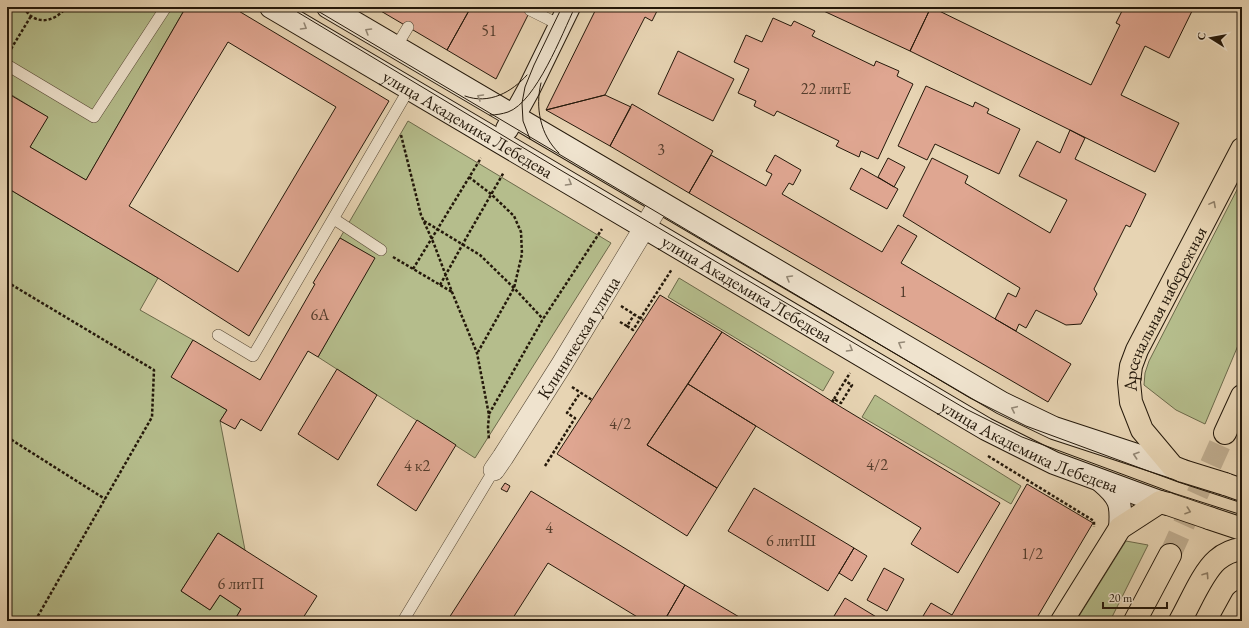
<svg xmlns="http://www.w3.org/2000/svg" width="1249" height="628" font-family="'EB Garamond',serif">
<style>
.green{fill:#b5bd8c;stroke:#6c6a4b}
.building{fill:#dfa691;stroke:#24180a;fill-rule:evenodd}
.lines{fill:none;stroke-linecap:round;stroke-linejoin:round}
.primary-tunnel{stroke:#c0ae91;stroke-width:22;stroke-dasharray:22 11;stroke-linecap:butt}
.lane-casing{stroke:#554734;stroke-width:12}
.street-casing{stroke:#554734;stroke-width:22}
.secondary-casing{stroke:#24180a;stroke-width:24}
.primary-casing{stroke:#24180a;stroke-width:24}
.path{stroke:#24180a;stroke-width:2.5;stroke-dasharray:3 2;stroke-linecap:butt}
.lane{stroke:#efe3ce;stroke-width:11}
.street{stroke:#efe3ce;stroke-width:21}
.secondary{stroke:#efe3ce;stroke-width:22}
.primary{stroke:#e7d4b3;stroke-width:22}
.tram{stroke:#24180a;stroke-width:1}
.primary-bridge-casing{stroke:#24180a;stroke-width:24;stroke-linecap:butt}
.primary-bridge{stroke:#e7d4b3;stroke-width:22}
.oneway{stroke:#948876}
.oneway2{stroke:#8f7f67}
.labels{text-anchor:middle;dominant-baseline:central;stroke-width:3;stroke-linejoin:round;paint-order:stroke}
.number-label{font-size:16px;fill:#533c2c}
.street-label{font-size:18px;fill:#24180a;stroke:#efe3ce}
</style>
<rect width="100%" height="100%" fill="#e7d4b3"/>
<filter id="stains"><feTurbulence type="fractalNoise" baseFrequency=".005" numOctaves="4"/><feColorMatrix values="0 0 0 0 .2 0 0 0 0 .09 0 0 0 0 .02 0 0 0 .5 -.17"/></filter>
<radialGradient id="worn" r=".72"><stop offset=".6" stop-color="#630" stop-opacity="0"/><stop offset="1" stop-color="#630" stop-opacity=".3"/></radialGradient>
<!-- green -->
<path class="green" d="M 7,7 L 186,7 L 86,180 L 30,147 L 47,117 L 7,92 Z
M 408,121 L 611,243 L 475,458 L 318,357 L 374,258 L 340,238 Z
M 1242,180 L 1242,336 L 1205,424 L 1176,410 L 1144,385 L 1145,373 L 1149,361 Z
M 9,189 L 158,278 L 140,310 L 193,340 L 172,377 L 227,410 L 220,421 L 245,550 L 218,533 L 181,591 L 210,610 L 220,595 L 241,609 L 234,621 L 7,621 L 7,193 Z
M 679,278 L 834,372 L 823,391 L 668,297 Z
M 875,395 L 1021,486 L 1011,504 L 862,417 Z
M 1126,541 L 1148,545 L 1110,621 L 1076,621 Z"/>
<!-- building -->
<path class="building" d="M 186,7 L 232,7 L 389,101 L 249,336 L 158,278 L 9,189 L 7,193 L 7,93 L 48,117 L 30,147 L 86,180 ZM 228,42 L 336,107 L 238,272 L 129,206 Z
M 374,7 L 471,7 L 447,50 Z
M 471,7 L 532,7 L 496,79 L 447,50 Z
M 597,7 L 659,7 L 652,21 L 645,17 L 605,95 L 546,110 Z
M 815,7 L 931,7 L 910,51 Z
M 931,7 L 1091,85 L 1120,25 L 1116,23 L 1124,7 L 1194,7 L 1169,58 L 1145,46 L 1121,95 L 1179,123 L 1155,172 L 910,51 Z
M 773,18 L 791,26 L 794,21 L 815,31 L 812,36 L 874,66 L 876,61 L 899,71 L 897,76 L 913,84 L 878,159 L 861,151 L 859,157 L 836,146 L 839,141 L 777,111 L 774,116 L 754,106 L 756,101 L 738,93 L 749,69 L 734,62 L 746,35 L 762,42 Z
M 678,51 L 734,79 L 713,121 L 658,94 Z
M 926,86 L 973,107 L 975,102 L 989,109 L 987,113 L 1020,129 L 999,174 L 935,144 L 927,160 L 898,146 Z
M 605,95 L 631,107 L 610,146 L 546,110 Z
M 632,104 L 713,151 L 689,193 L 610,146 Z
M 1070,130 L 1085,138 L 1075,159 L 1146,194 L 1130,227 L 1126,225 L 1094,289 L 1097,294 L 1081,324 L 1066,325 L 1036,310 L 1026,328 L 1019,324 L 1016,331 L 995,319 L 1008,293 L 1016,297 L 1020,288 L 903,216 L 932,158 L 968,176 L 965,183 L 1050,233 L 1067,200 L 1019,176 L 1037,141 L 1060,153 Z
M 711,155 L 766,186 L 772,174 L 766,171 L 775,155 L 801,170 L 793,185 L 789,183 L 782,194 L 882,252 L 898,225 L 917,236 L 901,263 L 1071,364 L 1048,402 L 689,193 Z
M 888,158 L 905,167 L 894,187 L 878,177 Z
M 861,168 L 898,189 L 887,209 L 850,189 Z
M 340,238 L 375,258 L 318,357 L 308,351 L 261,431 L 241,419 L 235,429 L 220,421 L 227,410 L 171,377 L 193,340 L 260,380 L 315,284 L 313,283 Z
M 660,295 L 722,332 L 647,445 L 717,488 L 687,536 L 557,454 Z
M 722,332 L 841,407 L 1000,503 L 958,573 L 911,544 L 921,528 L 688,384 Z
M 337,369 L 377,395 L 338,460 L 298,434 Z
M 688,384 L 756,426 L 717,488 L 647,445 Z
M 417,420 L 456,445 L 416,511 L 377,485 Z
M 505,483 L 510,486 L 507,492 L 501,489 Z
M 1027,484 L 1093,523 L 1035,621 L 920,621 L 931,603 L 952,615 Z
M 754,488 L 854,548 L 828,591 L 728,531 Z
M 531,491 L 685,585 L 664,621 L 644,621 L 548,563 L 511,621 L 447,621 Z
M 218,533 L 317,596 L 301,621 L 234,621 L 241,609 L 220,595 L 210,610 L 181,591 Z
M 854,548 L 867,556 L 852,581 L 839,573 Z
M 884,568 L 904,579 L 887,611 L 867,600 Z
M 685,585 L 746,621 L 664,621 Z
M 845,598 L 883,621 L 831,621 Z"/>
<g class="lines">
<!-- primary-tunnel -->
<path class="primary-tunnel" d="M 1170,555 L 1225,433"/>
<defs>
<path id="lane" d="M 530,10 L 560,25
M 396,47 L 408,27
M 7,65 L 94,117 L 166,7
M 334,219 L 381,250
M 218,335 L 253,356 L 409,89
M 403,621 L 494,470"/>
<g id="street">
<path id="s1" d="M 494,470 L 503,457 L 562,364 L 660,202"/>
</g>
<g id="secondary">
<path id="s2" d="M 271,7 L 986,429 L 1054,463 L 1160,502"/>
<path d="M 328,7 L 1002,403 L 1054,428 L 1173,467"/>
<path d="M 507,129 L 529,89 L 569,7"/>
<path d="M 1101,481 C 1120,497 1122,504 1120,528"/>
</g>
<g id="primary">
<path d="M 1225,433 L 1242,396"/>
<path id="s3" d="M 1183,471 L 1173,467 L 1142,430 L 1131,402 L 1129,382 L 1131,366 L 1137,350 L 1242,149"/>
<path d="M 1225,484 L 1242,490"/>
<path d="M 1209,518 L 1242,529"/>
<path d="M 1062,621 L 1120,528 L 1160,502 L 1168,504"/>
<path d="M 1135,621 L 1170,555"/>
<path d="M 1180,621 C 1190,604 1202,573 1217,560 C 1224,554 1233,550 1242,549"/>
<path d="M 1231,621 L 1242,601"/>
</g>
</defs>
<!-- lane casing -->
<use href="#lane" class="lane-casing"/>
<!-- street casing -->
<use href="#street" class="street-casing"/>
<!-- secondary casing -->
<use href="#secondary" class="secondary-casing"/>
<!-- primary casing -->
<use href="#primary" class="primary-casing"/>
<!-- path -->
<path class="path" d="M 24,7 C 33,26 55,23 66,7
M 11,49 L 31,16
M 401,135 L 421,215 L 434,244 L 452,292 L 477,353 L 489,415 L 488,427 L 489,440
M 469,177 L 491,194 L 514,216 L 521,232 L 522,254 L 514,288 L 478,352
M 424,221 L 480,255 L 514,288 L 543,319
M 393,257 L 452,292
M 413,269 L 481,158
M 7,282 L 154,370 L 152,417 L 35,621
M 440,285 L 469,233 L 504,172
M 621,306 L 643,320
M 620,322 L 627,326 L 634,315
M 627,326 L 633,330 L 672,269
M 572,387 L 592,400
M 834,399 L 845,381
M 832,402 L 834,399 L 841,403 L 852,385 L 845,381 L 850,373
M 489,414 L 543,319 L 602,229
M 7,437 L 105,499
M 988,456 L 1094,521 L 1094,527
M 545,466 L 575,418 L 567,413 L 580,393"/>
<!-- lane -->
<use href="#lane" class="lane"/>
<!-- street -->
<use href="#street" class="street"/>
<!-- secondary -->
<use href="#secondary" class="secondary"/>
<!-- primary -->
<use href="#primary" class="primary"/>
<!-- tram -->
<path class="tram" d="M 289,7 L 557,168 L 966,409 L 1022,437 L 1173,493 L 1242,515
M 311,7 L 970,398 L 1026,426 L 1178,482 L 1242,503
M 541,83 C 535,107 540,135 559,153
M 465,96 C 489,105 512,92 527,75
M 490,115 C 496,115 502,114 508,112 C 536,102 562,34 575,7
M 530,139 L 523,121 L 522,103 L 525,87 L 534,65 L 562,7"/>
<defs>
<path id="primary-bridge" d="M 1183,471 L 1225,484
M 1168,504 L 1209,518"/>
</defs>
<!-- primary-bridge casing -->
<use href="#primary-bridge" class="primary-bridge-casing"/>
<!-- primary-bridge -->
<use href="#primary-bridge" class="primary-bridge"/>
</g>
<!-- one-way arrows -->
<defs><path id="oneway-chevron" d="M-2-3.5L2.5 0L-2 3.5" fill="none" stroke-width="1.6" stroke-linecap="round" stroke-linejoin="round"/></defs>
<g class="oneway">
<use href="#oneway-chevron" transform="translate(304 27) rotate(31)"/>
<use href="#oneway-chevron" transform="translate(368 31) rotate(-149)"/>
<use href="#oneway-chevron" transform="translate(480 97) rotate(-150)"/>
<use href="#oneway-chevron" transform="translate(569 183) rotate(30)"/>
<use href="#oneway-chevron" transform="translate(789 278) rotate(-150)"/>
<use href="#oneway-chevron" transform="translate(901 344) rotate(-150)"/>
<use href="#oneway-chevron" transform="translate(850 349) rotate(30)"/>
<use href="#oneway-chevron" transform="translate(1014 409) rotate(-155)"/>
<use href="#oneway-chevron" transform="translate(1136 455) rotate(-162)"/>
</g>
<g class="oneway2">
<use href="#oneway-chevron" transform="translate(1213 204) rotate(-62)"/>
<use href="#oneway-chevron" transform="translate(1188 511) rotate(19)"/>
<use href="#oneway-chevron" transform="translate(1206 575) rotate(-56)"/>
</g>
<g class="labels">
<!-- number labels -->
<g class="number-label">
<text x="489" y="30">51</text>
<text x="826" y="88">22 литЕ</text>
<text x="661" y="149">3</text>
<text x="903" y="291">1</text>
<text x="320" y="314">6А</text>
<text x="620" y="423">4/2</text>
<text x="877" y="464">4/2</text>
<text x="417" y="465">4 к2</text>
<text x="549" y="527">4</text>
<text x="791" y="540">6 литШ</text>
<text x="1032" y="553">1/2</text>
<text x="241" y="583">6 литП</text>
</g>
<!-- street labels -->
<g class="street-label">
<text stroke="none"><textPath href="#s2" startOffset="229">улица Академика Лебедева</textPath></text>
<text stroke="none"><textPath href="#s2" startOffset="553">улица Академика Лебедева</textPath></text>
<text stroke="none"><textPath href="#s3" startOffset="190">Арсенальная набережная</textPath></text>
<text stroke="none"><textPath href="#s1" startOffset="157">Клиническая улица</textPath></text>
<text stroke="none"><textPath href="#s2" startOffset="877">улица Академика Лебедева</textPath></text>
</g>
</g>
<!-- margin -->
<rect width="1249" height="628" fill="none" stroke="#e7d4b3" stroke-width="24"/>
<rect x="8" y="8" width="1233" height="612" fill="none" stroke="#24180a" stroke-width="2"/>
<rect x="12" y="12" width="1225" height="604" fill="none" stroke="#24180a"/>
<!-- north arrow -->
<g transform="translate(1211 38) rotate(281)" stroke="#efe3ce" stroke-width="3" paint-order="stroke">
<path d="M0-3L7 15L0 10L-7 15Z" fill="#24180a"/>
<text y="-6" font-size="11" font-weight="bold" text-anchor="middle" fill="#24180a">С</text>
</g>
<!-- scale -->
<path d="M1103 602v6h64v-6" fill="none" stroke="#24180a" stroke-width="2"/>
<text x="1109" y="602" font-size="12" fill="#24180a" stroke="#efe3ce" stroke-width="3" paint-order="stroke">20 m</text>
<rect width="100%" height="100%" filter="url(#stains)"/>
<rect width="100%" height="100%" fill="url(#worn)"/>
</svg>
